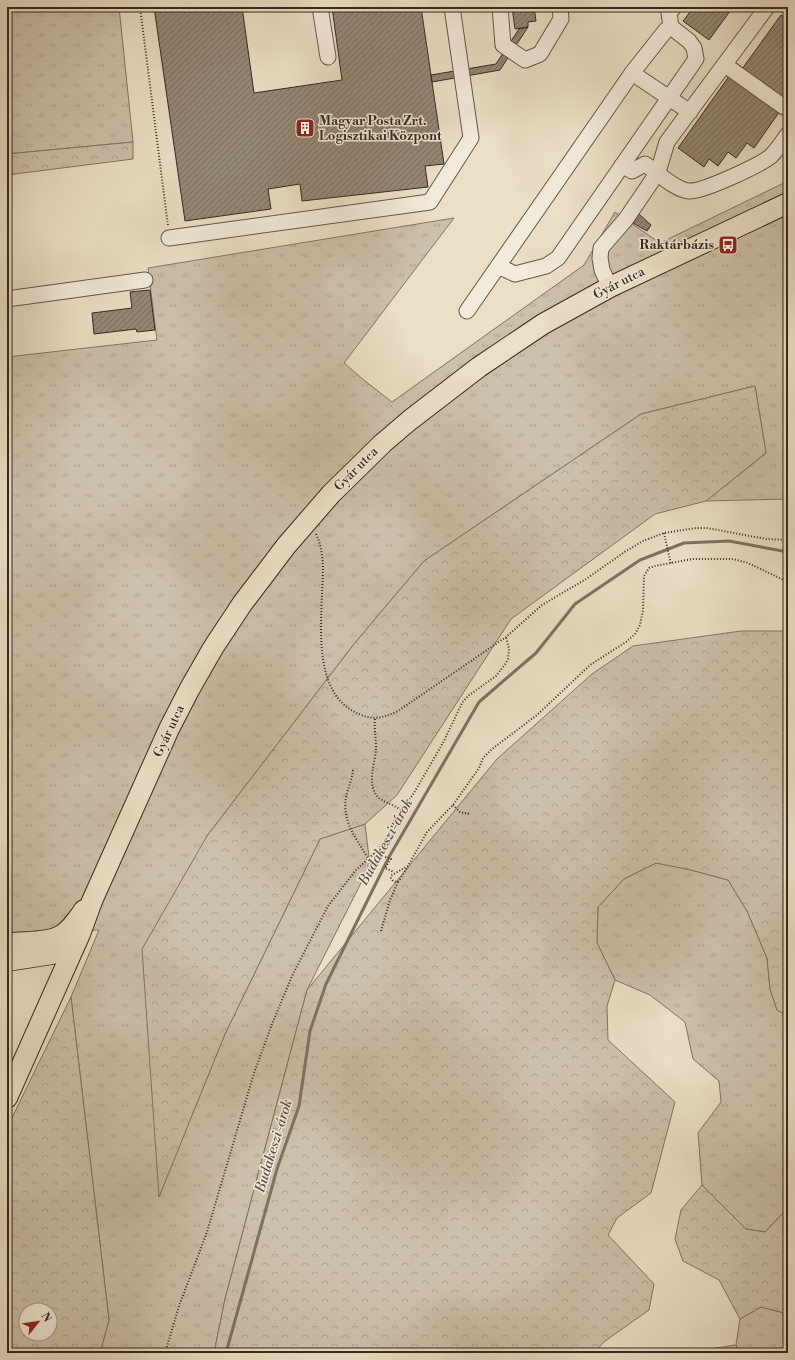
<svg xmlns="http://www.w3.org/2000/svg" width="795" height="1360" font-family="'Libre Bodoni',serif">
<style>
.grass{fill:url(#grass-tufts);stroke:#827465}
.forest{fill:url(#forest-crowns);stroke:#827465;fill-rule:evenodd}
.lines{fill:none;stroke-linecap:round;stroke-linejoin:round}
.stream{stroke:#7f7162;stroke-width:3}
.building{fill:url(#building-hatch);stroke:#382820}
.minor-casing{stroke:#65564a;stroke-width:17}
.major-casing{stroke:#382820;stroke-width:22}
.path{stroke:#382820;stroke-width:2;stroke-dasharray:1 2;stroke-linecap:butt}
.minor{stroke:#f2eada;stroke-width:15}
.major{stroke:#ebdfc6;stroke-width:20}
.labels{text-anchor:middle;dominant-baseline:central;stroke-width:3;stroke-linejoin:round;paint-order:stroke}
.poi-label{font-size:13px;font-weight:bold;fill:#382820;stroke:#f2eada;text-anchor:start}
.street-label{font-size:13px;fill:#382820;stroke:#f2eada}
.water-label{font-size:14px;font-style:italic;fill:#5b4c41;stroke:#f2eada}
</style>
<defs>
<pattern id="grass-tufts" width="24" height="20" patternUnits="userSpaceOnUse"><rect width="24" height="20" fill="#cdc0aa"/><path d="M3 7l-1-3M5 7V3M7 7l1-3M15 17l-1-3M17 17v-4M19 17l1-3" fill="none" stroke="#b1a592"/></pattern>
<pattern id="forest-crowns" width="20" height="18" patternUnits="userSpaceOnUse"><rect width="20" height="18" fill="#cdc0aa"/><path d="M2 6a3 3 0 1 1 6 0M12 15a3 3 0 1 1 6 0" fill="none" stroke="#b1a592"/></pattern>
<pattern id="building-hatch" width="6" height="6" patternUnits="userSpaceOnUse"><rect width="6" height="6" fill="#958776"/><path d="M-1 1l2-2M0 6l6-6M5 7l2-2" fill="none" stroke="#7b6e60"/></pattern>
</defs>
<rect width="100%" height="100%" fill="#ebdfc6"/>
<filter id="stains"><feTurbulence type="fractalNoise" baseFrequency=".005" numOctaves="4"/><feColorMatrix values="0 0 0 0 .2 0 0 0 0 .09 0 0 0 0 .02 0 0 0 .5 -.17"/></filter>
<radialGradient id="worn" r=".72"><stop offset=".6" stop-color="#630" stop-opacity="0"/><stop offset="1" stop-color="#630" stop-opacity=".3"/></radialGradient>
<!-- grass -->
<path class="grass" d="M 7,7 L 119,7 L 133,142 L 7,154 Z
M 788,181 L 788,499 L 706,501 L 766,453 L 755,386 L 641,414 L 424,561 L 354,644 L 207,836 L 159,1196 L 225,1034 L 320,839 L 365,824 L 370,865 L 307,990 L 225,1299 L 214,1353 L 100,1353 L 109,1320 L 71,997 L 99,930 L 7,934 L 7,357 L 157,340 L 148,268 L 454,218 L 344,363 L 365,381 L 392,402 L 584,265 L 615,212 L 660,243 Z
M 656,863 L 691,870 L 728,880 L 747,911 L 767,958 L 770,989 L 777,1010 L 788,1016 L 788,1208 L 765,1232 L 746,1229 L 702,1185 L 698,1133 L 721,1102 L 719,1081 L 693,1059 L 685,1022 L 650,995 L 615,980 L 597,943 L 598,907 L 624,879 Z
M 761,1307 L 788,1314 L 788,1353 L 738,1353 L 736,1345 L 740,1319 Z"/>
<!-- forest -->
<path class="forest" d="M 133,142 L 133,159 L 7,175 L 7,154 Z
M 755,386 L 766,453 L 706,501 L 655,514 L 511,619 L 397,795 L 365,824 L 320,839 L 225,1034 L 159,1197 L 142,949 L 207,836 L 354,644 L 424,561 L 641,414 Z
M 741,631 L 788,631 L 788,1016 L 777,1010 L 770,989 L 767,958 L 747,911 L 728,880 L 691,870 L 656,863 L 624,879 L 598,907 L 597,943 L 615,980 L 607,1006 L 608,1040 L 675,1102 L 651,1193 L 617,1218 L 608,1235 L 654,1284 L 649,1310 L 605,1341 L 594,1353 L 214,1353 L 225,1299 L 307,990 L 497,759 L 592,674 L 633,646 Z
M 71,997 L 109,1320 L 100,1353 L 7,1353 L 7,1128 ZM 26,1310 L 50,1310 L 50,1334 L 26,1334 Z
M 702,1185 L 746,1229 L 765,1232 L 788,1208 L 788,1314 L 761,1307 L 740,1319 L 719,1280 L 683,1261 L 675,1239 L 681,1210 Z
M 736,1345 L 738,1353 L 701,1353 L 703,1350 Z"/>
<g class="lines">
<!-- stream -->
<path class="stream" d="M 226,1353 L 277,1169 L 299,1106 L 310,1031 L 326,984 L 389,857 L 479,702 L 536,653 L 575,604 L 640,560 L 684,543 L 729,541 L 788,552"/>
</g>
<!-- building -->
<path class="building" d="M 154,7 L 242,7 L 254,93 L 342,80 L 332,7 L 421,7 L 444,164 L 425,166 L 428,187 L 302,201 L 300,184 L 268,189 L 271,209 L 185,221 Z
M 512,7 L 534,7 L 536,21 L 528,22 L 528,27 L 515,29 Z
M 694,7 L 733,7 L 709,40 L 683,21 Z
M 781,15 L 788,20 L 788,94 L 785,99 L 742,69 Z
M 528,27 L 500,70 L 432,82 L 431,75 L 496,64 L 519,29 Z
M 730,75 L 780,111 L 754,148 L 747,143 L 736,158 L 728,152 L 718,166 L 709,159 L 704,167 L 678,148 Z
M 639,214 L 651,225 L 647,231 L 633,223 Z
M 150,290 L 155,330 L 137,332 L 136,329 L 94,334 L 92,313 L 132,308 L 130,292 Z"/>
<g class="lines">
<defs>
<path id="minor" d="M 320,7 L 328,57
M 500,7 L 503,45 L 525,60 L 540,54 L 561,19 L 560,7
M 671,27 L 669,13 L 674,7
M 725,65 L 784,107
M 622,165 L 632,171 L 645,164 C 657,172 675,190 689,191 C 703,192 760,165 771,156 C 777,150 783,141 788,134
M 169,238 L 430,202 L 471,138 L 452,7
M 498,266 L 515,274 L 546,266 L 558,258 L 696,59 L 694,48 L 689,41 L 671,27 L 666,30 L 632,73
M 610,287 L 602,270 L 600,258 L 601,248 L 626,219 L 658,172 L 667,142 L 767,7
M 7,299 L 145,280
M 467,311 L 632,73 L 690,112"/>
<path id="major" d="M 7,943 C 22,942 44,943 58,937 C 69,932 77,920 84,910
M 7,961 L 52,954 L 66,947 L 79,936
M 7,1098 L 80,934 L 92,901 L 169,729 L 189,690 L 213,648 L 242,604 L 286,546 L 331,494 L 383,443 L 410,420 L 479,367 L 543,324 L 610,287 L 788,203"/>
</defs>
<!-- minor casing -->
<use href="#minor" class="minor-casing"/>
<!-- major casing -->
<use href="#major" class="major-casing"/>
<!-- path -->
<path class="path" d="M 140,7 L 168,226
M 664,533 L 671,564
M 316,534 C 325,553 323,573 322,593 C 321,630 315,690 353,711 C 371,721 381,719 398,711 L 506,637 L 542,605 L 586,579 L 626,551 L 643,541 L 664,533 L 696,528 L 707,528 L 766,539 L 788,540
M 375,719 C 374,728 376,737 376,747 C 376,762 365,785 379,798 C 386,803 394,805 401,810
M 353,770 C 352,780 348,788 346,797 C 342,822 356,838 368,858
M 453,805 L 460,812 L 470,814
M 374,853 C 378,856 385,856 391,859 L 385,868 L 394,872
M 408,866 L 392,875 L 391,878 L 393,881 L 396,882 L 399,881 L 408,866 L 427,832 L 453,805 L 479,768 L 483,758 L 492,749 L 537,715 L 590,665 L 626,642 L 635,634 L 640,625 L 643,610 L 644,576 L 649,568 L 655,566 L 692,559 L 733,559 L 748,563 L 788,582
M 381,931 L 390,900 L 398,882
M 165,1353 L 179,1306 L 207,1232 L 254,1073 L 272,1024 L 293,974 L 328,906 L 356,870 L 378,850 L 385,840 L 397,816 L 414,793 L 444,741 L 462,703 L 468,696 L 496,676 L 506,663 L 508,659 L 509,649 L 506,637"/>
<!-- minor -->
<use href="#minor" class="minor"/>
<!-- major -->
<use href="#major" class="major"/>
</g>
<!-- icons -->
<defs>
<symbol id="building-square" viewBox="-11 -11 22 22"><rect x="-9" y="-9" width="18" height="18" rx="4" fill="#8f2418" stroke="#f2eada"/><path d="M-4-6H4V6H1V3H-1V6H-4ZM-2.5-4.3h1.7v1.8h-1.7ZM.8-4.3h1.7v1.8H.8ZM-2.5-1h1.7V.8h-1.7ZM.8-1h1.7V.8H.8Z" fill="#fff"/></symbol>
<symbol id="bus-square" viewBox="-11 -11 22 22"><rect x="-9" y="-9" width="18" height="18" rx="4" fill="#8f2418" stroke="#f2eada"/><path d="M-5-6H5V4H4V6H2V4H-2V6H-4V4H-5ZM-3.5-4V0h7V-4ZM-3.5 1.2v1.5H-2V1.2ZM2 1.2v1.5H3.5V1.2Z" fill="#fff"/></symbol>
</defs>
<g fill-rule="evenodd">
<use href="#building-square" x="294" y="117" width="22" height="22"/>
<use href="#bus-square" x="717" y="234" width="22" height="22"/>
</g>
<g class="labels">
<!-- poi labels -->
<g class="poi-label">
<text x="319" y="121">Magyar Posta Zrt.<tspan x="319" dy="15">Logisztikai Központ</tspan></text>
<text x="714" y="245" text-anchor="end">Raktárbázis</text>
</g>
<!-- street labels -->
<g class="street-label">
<text transform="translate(619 283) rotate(-27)">Gyár utca</text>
<text transform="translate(356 469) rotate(-45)">Gyár utca</text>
<text transform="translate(169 731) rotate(-65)">Gyár utca</text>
</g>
<!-- water labels -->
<g class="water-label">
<text transform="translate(386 842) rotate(-61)">Budakeszi-árok</text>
<text transform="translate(274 1146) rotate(-73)">Budakeszi-árok</text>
</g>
</g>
<!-- margin -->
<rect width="795" height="1360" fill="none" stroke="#ebdfc6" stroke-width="24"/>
<rect x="8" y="8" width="779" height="1344" fill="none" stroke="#382820" stroke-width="2"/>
<rect x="12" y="12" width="771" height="1336" fill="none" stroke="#382820"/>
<!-- north arrow -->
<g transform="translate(38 1322) rotate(60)"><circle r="19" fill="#f2eada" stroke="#a89c90"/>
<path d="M0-3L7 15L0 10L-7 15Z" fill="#8f2418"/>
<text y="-6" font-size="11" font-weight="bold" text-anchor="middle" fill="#382820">N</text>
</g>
<rect width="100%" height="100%" filter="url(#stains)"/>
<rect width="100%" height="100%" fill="url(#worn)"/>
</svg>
